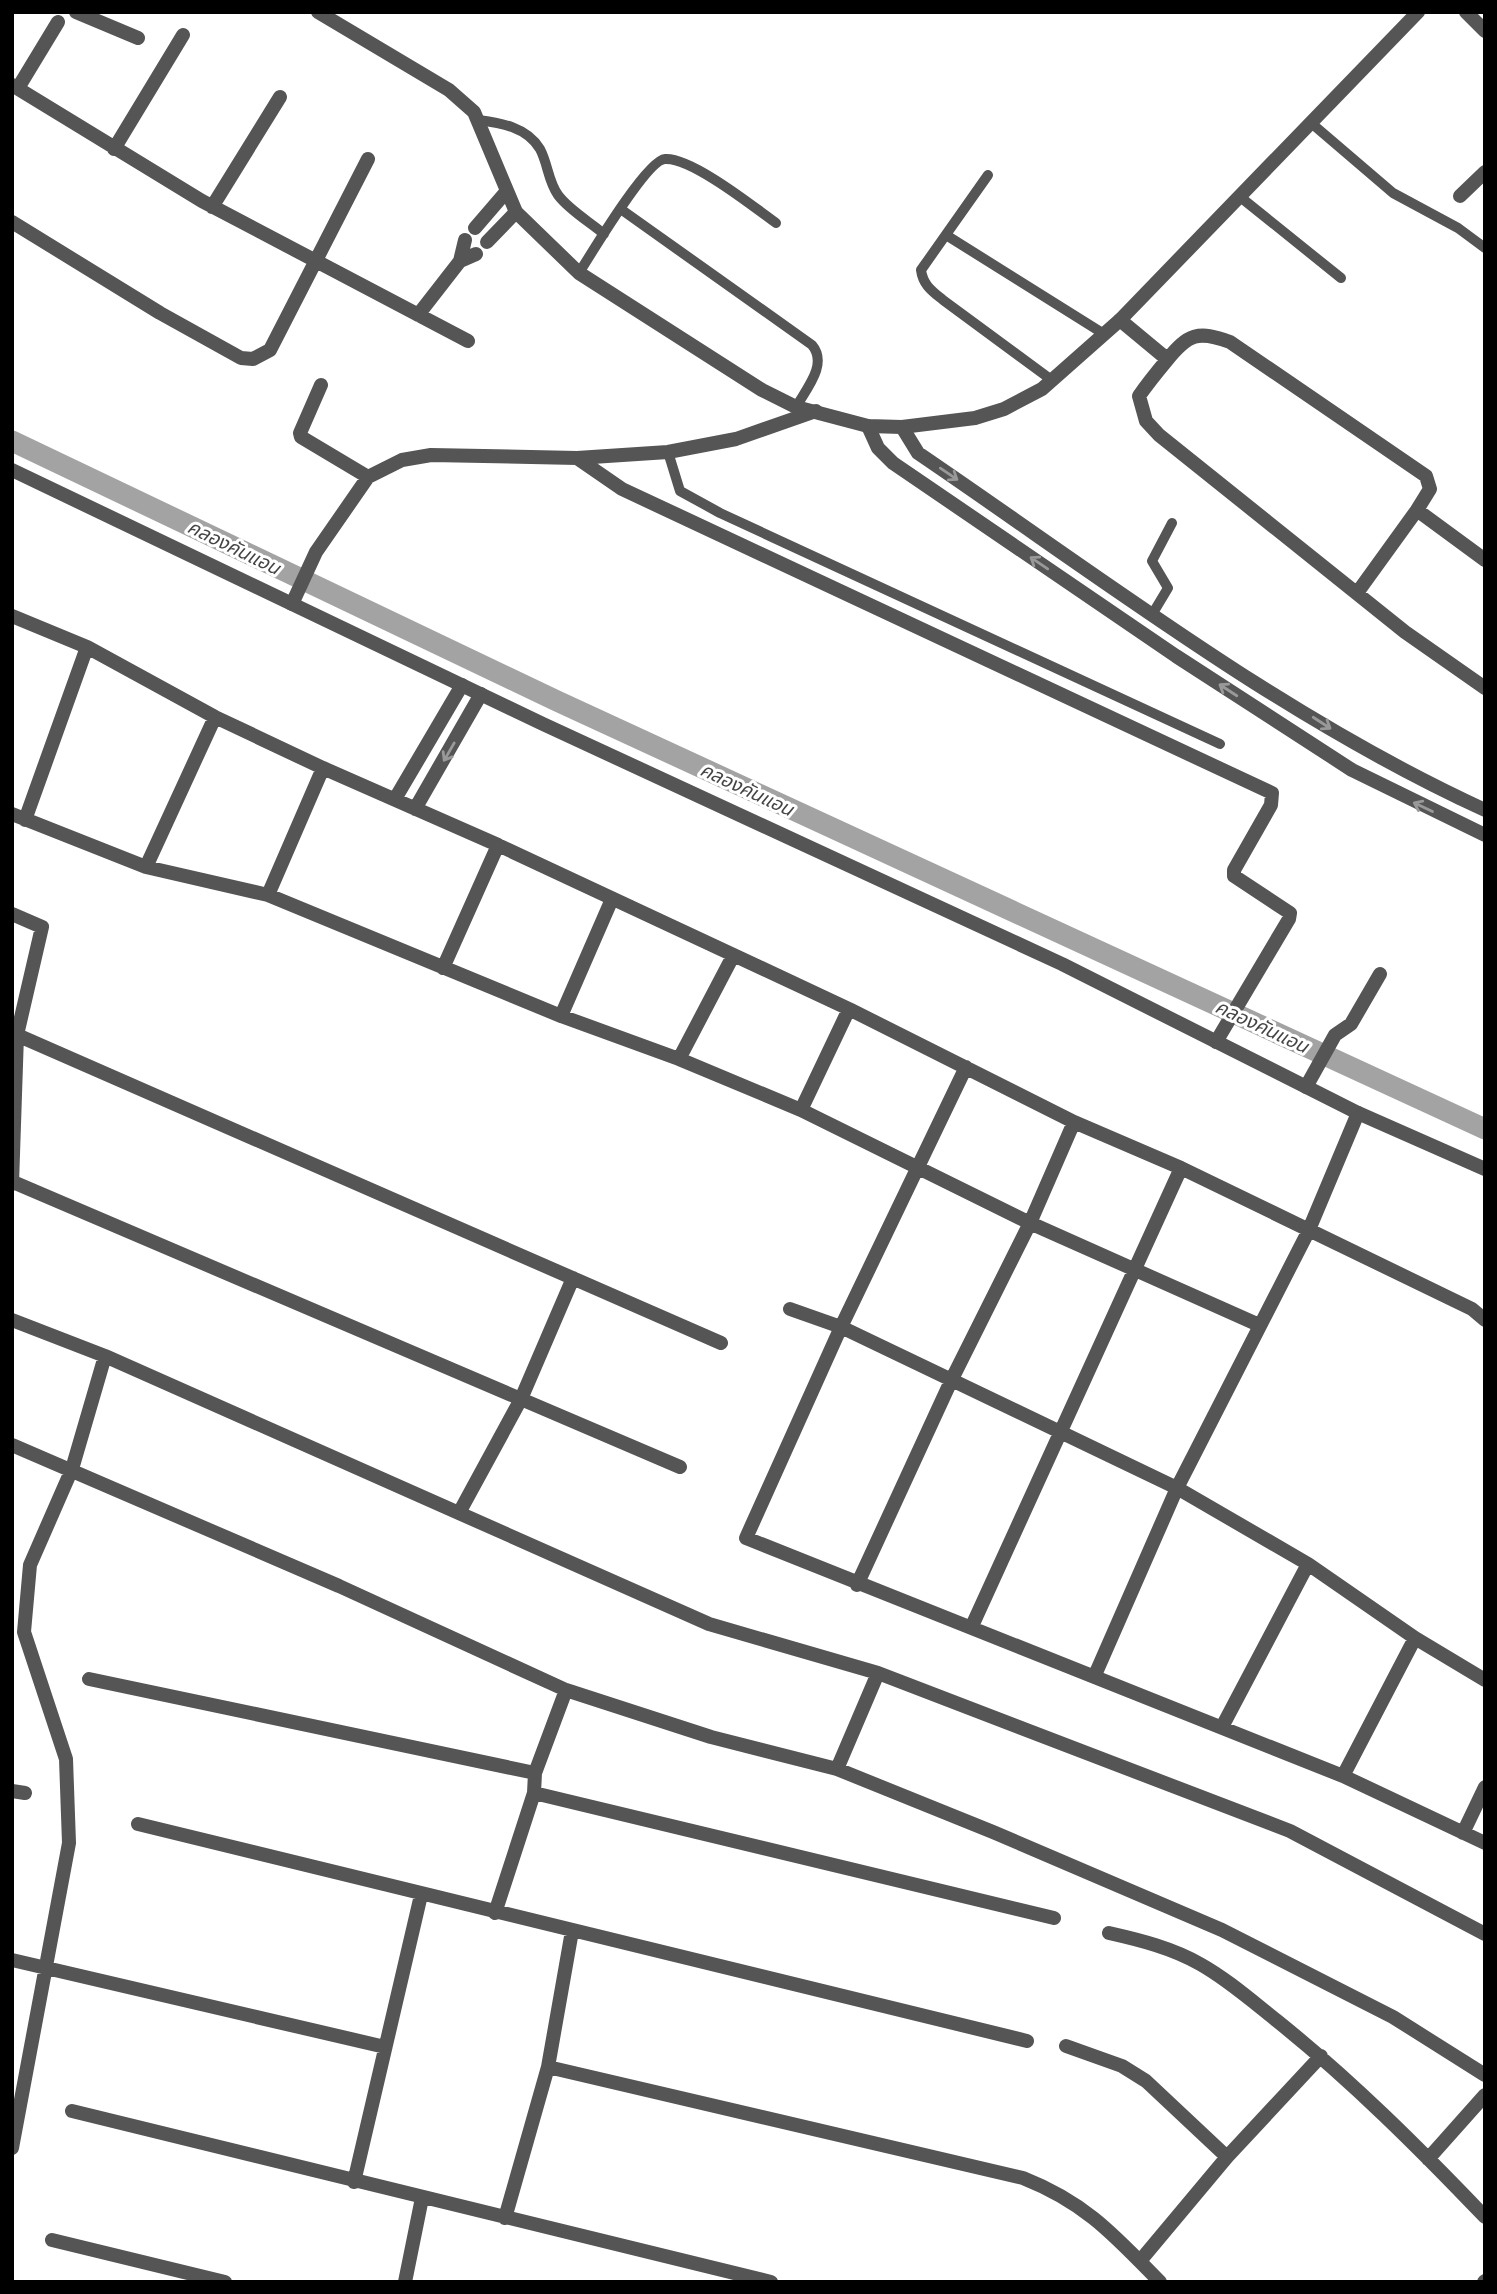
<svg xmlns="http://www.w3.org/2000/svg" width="1497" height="2294" font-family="Ubuntu,'Noto Sans Thai',sans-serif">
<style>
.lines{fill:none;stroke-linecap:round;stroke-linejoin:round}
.canal{stroke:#a3a3a3;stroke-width:21}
.service{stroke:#555;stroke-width:10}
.minor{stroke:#555;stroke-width:14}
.tertiary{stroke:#555;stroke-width:14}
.oneway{stroke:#999}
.labels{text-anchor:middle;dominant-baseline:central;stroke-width:6;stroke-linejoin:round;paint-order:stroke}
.water-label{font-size:19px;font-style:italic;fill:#444;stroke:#fff}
</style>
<rect width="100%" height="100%" fill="#fff"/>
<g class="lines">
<!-- canal -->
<path class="canal" d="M 12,441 L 557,701 L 1485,1129"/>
<!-- service -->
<path class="service" d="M 478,120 C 501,123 527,127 540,149 C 548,164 548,181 558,195 C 569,210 590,222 604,234
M 1310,122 L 1393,193 L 1458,228 L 1485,248
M 988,175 L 921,270 C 923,285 932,291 943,300 L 1053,381
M 1239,196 L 1341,278
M 622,210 L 812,345 C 828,364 807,388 796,407
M 946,235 L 1104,334
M 579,273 C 591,254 647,160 665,159 C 691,157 754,207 776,223
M 668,452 L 680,491 L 720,513 L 1220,744
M 1153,613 L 1168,588 L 1152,561 L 1172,523"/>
<!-- minor -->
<path class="minor" d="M 76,12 L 138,38
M 1466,12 L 1485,31
M 12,85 L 202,201 L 468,341
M 18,88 L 58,22
M 114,149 L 183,35
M 1460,196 L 1485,172
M 212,207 L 280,97
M 12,222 L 160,313 L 241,358 L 253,359 L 270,350 L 368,159
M 475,228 L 506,192
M 487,242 L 516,212
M 460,261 L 476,254
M 418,315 L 460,261 L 465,240
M 1120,320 L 1167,359
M 321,385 L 300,433 L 301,437 L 368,477
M 868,426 L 878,448 L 893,463 L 1176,656 L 1352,770 L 1485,835
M 902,427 L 918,453 C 1102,578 1282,717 1485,810
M 577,458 L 622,489 L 1272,793 L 1271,805 L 1234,870 L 1234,876 L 1290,913 L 1289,919 L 1216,1042
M 1485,560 L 1417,510 L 1430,489 L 1426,476 L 1230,342 C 1198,330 1188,334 1167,360 C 1157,372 1148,383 1139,396 L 1146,421 L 1159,435 L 1405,632 L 1485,688
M 1357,593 L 1417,510
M 292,604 L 316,552 L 368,477 L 402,460 L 431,455 L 577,458 L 668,452 L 736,439 L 816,411
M 12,616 L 87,647 L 215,717 L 323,768 L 498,845 L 849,1009 L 1074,1122 L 1181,1168 L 1472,1309 L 1485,1320
M 395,799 L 462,685
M 415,809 L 481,694
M 12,814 L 146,867 L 268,895 L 561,1016 L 679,1059 L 801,1110 L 1030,1223 L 1259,1325
M 25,820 L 87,647
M 146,867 L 215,717
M 268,895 L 323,768
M 12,914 L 42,927 L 17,1035 L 12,1184
M 443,968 L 498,845
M 561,1016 L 612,899
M 17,1035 L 721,1343
M 679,1059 L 733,956
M 966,1067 L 841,1327 L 746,1538 L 1343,1776 L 1485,1843
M 1306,1087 L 1335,1035 L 1351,1024 L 1380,974
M 801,1110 L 849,1009
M 13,1182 L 680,1467
M 790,1309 L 841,1327 L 1177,1488 L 1308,1564 L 1415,1638 L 1485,1680
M 12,1320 L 105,1356 L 709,1624 L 878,1673 L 1290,1831 L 1485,1934
M 12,1445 L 339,1586 L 566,1690 L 711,1737 L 837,1769 L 993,1832 L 1222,1930 L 1393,2017 L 1485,2075
M 459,1513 L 521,1399 L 573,1278
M 857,1585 L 951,1381 L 1030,1223 L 1074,1122
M 972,1626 L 1181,1168
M 1095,1675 L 1177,1488 L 1308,1232 L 1358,1113
M 89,1679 L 535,1773
M 1222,1727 L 1308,1564
M 837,1769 L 878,1673
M 1343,1776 L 1415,1638
M 12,1791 L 25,1793
M 534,1793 L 1054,1918
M 138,1824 L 1027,2041
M 1463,1833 L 1485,1787
M 495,1913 L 534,1793 L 535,1773 L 566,1690
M 1109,1933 C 1140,1940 1172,1948 1200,1964 C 1227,1979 1252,2001 1276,2020 C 1351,2080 1419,2148 1485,2217
M 12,1960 L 385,2047
M 1066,2046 L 1122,2066 L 1146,2081 L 1227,2157
M 548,2067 L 1023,2178 C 1086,2203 1114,2235 1160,2282
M 72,2111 L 771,2282
M 12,2148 L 69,1843 L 66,1759 L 24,1632 L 30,1565 L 72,1469 L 105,1356
M 1428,2159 L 1485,2095
M 354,2182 L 421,1895
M 505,2218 L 548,2067 L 572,1931
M 52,2240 L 225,2282
M 1140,2261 L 1227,2157 L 1321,2056
M 405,2282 L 422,2198
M 1484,2282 L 1485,2281"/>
<!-- tertiary -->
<path class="tertiary" d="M 318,12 L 449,90 L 474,112 L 516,212 L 579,273 L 762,390 L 796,407 L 868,426 L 902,427 L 975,418 L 1004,409 L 1042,389 L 1120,320 L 1418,12
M 12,470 L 543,724 L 1062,964 L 1358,1113 L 1485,1169"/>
</g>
<!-- one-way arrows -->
<defs><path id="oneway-shaft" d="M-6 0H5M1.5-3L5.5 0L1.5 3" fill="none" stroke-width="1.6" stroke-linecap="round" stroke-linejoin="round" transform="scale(1.75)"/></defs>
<g class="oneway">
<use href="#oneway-shaft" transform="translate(949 474) rotate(34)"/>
<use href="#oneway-shaft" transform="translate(1039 563) rotate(-146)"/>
<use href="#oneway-shaft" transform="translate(1228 690) rotate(-147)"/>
<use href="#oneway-shaft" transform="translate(1322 723) rotate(33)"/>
<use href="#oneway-shaft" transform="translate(449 752) rotate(120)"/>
<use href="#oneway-shaft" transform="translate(1423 807) rotate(-155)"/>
</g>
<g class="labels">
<!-- water labels -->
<g class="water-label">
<text transform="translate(234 547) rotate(26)">คลองคันแอน</text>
<text transform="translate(747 789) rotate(25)">คลองคันแอน</text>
<text transform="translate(1262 1026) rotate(25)">คลองคันแอน</text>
</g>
</g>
<!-- border -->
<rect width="1497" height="2294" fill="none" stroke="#000000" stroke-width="28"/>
</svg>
